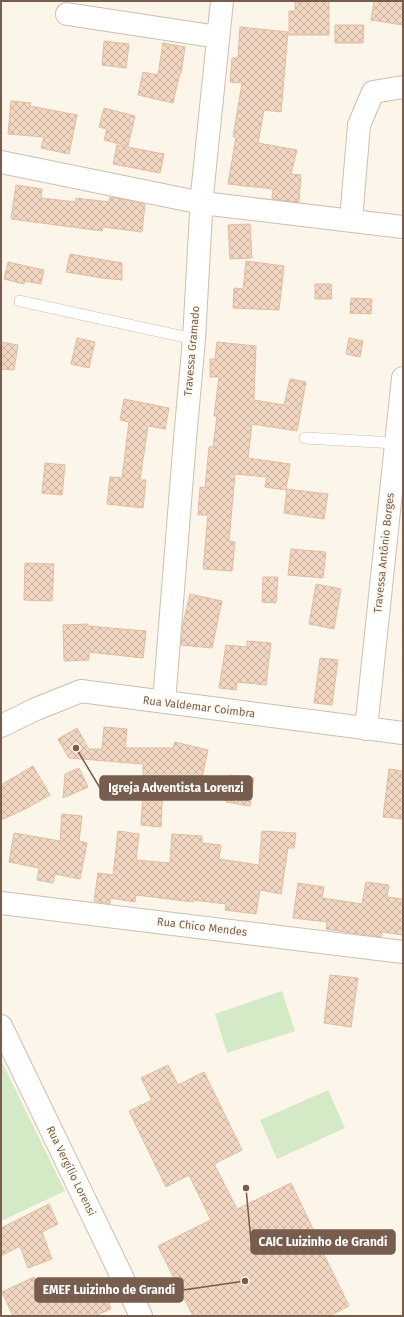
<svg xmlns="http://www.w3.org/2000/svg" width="404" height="1317" font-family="'Fira Sans',sans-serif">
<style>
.grass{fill:#d4eac7}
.building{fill:url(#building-cross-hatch);stroke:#e3bda2}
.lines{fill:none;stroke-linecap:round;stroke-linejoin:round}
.service-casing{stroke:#cebeaf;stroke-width:12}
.minor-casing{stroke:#cebeaf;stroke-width:24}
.service{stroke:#fff;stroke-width:11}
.minor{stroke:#fff;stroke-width:22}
.labels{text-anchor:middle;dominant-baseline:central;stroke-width:3;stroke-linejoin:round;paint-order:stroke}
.street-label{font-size:11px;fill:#765d4d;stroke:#fff9ef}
.leader{fill:none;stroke:#765d4d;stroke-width:1.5}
.callout-dot{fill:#765d4d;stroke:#fff9ef;stroke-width:1.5}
.callout{fill:#765d4d;stroke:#765d4d;stroke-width:1.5}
.callout-label{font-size:12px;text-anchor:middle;font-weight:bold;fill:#fff}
</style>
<defs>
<pattern id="building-cross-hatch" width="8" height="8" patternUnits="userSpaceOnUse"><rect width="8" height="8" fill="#f1d6c1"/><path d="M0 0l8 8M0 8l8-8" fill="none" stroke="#c8b19f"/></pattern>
</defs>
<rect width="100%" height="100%" fill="#fcf5e9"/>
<!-- grass -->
<path class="grass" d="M 282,991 L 295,1031 L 227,1053 L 215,1014 Z
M 1,1060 L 65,1191 L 1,1221 Z
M 328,1090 L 345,1128 L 277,1159 L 260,1120 Z"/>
<!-- building -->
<path class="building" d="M 306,1 L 329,1 L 329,35 L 289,35 L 289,11 L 295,11 L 295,2 L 306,2 Z
M 374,1 L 403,1 L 403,25 L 371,20 Z
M 335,25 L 364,25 L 363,43 L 335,43 Z
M 240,27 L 288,32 L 281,112 L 264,110 L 258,143 L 297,150 L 291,174 L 301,175 L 299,202 L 272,199 L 273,189 L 228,184 L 236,137 L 233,137 L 242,83 L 230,82 L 232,58 L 238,58 Z
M 104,41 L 129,44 L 126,68 L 102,65 Z
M 163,43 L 185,47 L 181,74 L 180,73 L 173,103 L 138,95 L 143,72 L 158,75 Z
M 11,101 L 31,103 L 30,106 L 77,115 L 69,154 L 41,148 L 44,137 L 8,134 Z
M 104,108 L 135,116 L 128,146 L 104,140 L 107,129 L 99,127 Z
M 117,145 L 164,154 L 160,173 L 113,164 Z
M 16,185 L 42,189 L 41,198 L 76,202 L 76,198 L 109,202 L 110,197 L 145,204 L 142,232 L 103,227 L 102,231 L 11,219 Z
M 250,224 L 252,258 L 230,259 L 228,225 Z
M 70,254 L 122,263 L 122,280 L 102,278 L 66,272 Z
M 246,261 L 284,266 L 279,310 L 233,308 L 234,288 L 243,289 Z
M 8,262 L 44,270 L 41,284 L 25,281 L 24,284 L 4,279 Z
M 315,284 L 331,284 L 332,299 L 315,299 Z
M 351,298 L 372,299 L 371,314 L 350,313 Z
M 77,338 L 95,342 L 89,368 L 71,364 Z
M 349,338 L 363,341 L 360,357 L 346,354 Z
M 1,342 L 18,345 L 14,370 L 1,369 Z
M 217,342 L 256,346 L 254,400 L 284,405 L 290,379 L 306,382 L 297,431 L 252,424 L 248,458 L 290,464 L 286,490 L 265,487 L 267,477 L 235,474 L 229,541 L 235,542 L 232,571 L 203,569 L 208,515 L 198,515 L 200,487 L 205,488 L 209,447 L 213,447 L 217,416 L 214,416 L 219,377 L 210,377 L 210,359 L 215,359 Z
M 124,399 L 169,408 L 165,429 L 148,426 L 140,480 L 146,480 L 143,508 L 107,504 L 110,477 L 122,478 L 129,422 L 120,420 Z
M 45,463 L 65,465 L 62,495 L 42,493 Z
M 287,489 L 328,494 L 324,519 L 284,513 Z
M 291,549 L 326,552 L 323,578 L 288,575 Z
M 25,563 L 54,564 L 52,601 L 24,600 Z
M 263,577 L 278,577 L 276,603 L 262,602 Z
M 316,584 L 341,589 L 334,629 L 309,624 Z
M 190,594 L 222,601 L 212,648 L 181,645 L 183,624 Z
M 88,624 L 88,626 L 146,631 L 143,658 L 89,652 L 89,660 L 64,661 L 63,625 Z
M 247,641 L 271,643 L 266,685 L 237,682 L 236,690 L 219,688 L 226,645 L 247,647 Z
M 320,658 L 338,660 L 332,705 L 314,703 Z
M 104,727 L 127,729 L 125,748 L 173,748 L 175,742 L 208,750 L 199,791 L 163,783 L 161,827 L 141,825 L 143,792 L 143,764 L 69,758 L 58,739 L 77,728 L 90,751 L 90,749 L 102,749 Z
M 33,766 L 50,795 L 27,808 L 1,820 L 1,785 Z
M 79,768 L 88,787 L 63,798 L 65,774 Z
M 389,769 L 403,771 L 403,819 L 383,817 Z
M 230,775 L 254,778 L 250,806 L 226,802 Z
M 62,814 L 82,816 L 79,841 L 87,843 L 80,879 L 55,874 L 53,883 L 37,880 L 39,868 L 9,862 L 14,833 L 60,841 Z
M 118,831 L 139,834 L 136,860 L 170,863 L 172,834 L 202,836 L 202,843 L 221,845 L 219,859 L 259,865 L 262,831 L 296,833 L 294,848 L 288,848 L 281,894 L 260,890 L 256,914 L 225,910 L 226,904 L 193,900 L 193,902 L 136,895 L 135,902 L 110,898 L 110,904 L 94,901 L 98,873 L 113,875 Z
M 366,882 L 389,885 L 387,897 L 403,899 L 403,935 L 382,932 L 381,937 L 358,934 L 326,929 L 327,922 L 293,918 L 298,883 L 324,887 L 322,898 L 362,904 Z
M 330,975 L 358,978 L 351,1027 L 324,1023 Z
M 168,1065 L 178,1085 L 204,1072 L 242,1150 L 214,1164 L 237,1209 L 291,1183 L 313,1229 L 312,1230 L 349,1306 L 329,1316 L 193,1316 L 158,1246 L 211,1220 L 189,1175 L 166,1187 L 129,1111 L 152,1100 L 141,1078 Z
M 49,1204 L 58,1224 L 42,1232 L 52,1259 L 28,1268 L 20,1246 L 1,1256 L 1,1228 Z
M 34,1277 L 46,1302 L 100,1280 L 111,1309 L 94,1316 L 13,1316 L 2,1292 Z"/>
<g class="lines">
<defs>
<path id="service" d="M 20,301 L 194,339
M 305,438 L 396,443"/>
<path id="minor" d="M 67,14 L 218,37
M 1,162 L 202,203 L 403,227
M 351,220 L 359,125 L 373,92 L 403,87
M 164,702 L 185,439 L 194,339 L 202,195 L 222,1
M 1,726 L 36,709 L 81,691 L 403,733
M 366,729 L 403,378
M 1,903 L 403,952
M 1,1026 L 141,1316"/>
</defs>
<!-- service casing -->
<use href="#service" class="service-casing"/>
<!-- minor casing -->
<use href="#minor" class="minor-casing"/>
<!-- service -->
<use href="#service" class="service"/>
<!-- minor -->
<use href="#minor" class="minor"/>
</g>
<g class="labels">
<!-- street labels -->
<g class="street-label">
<text transform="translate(192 351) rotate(-85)">Travessa Gramado</text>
<text transform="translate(384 553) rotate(-84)">Travessa Antônio Borges</text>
<text transform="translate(199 707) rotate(7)">Rua Valdemar Coimbra</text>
<text transform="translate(202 927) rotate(7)">Rua Chico Mendes</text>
<text transform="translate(71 1171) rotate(64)">Rua Vergílio Lorensi</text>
</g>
</g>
<!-- callouts -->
<path class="leader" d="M76 748L100 788M246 1188L251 1242M245 1281L183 1290"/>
<g class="callout-dot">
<circle cx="76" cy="748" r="4"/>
<circle cx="246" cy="1188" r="4"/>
<circle cx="245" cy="1281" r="4"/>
</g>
<g class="callout">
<rect x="100" y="776" width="152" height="24" rx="4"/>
<rect x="251" y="1230" width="144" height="24" rx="4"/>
<rect x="35" y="1278" width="148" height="24" rx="4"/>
</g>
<g class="callout-label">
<text x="176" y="792">Igreja Adventista Lorenzi</text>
<text x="323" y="1246">CAIC Luizinho de Grandi</text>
<text x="109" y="1294">EMEF Luizinho de Grandi</text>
</g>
<!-- border -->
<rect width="404" height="1317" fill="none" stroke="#765d4d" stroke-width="4"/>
</svg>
